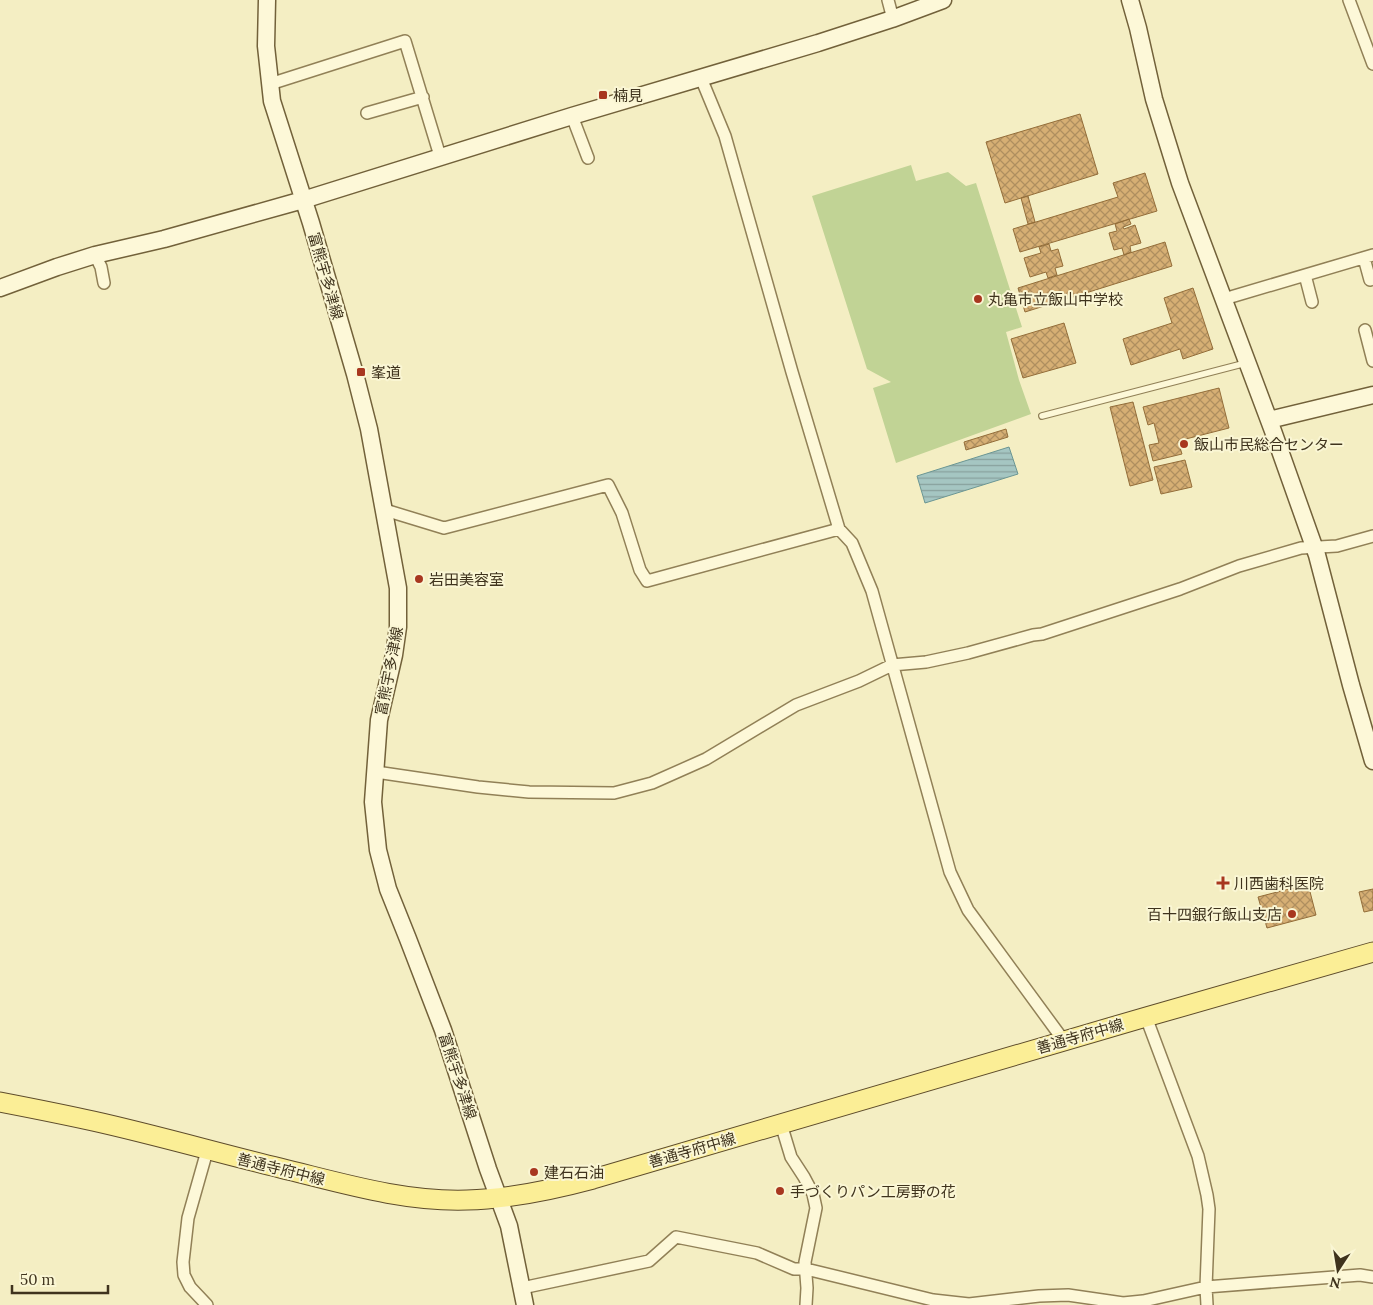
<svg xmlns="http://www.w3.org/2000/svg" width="1373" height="1305" font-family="Lora,'Noto Sans JP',serif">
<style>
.garden{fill:#c1d395}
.water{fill:url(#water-rules);stroke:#6b9693}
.building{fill:url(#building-cross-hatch);stroke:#936d39}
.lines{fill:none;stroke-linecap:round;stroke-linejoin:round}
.lane-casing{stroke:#918057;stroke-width:8}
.street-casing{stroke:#918057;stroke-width:14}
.secondary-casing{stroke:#72613a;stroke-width:19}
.primary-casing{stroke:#5e4c2b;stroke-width:21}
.lane{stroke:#fdf8d8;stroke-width:5.5}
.street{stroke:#fdf8d8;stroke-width:11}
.secondary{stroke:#fdf8d8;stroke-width:16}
.primary{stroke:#fbee96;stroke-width:19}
.poi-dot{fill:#a8371f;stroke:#faf6d4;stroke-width:2}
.labels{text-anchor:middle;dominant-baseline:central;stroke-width:4;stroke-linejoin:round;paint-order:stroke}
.poi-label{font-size:15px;fill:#3f331d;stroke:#faf6d4;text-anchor:start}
.street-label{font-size:15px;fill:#3f331d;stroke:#faf6d4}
</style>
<defs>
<pattern id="water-rules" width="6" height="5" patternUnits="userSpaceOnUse" patternTransform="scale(1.25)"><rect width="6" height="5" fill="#a5c6c2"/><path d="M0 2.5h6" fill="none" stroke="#88a19d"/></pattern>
<pattern id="building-cross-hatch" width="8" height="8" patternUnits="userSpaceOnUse" patternTransform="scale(1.25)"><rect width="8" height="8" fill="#d6af74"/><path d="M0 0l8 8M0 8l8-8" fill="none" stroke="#af8f5f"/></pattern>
</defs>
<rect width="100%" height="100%" fill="#f4eec3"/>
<!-- garden -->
<path class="garden" d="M 911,165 L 916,181 L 948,172 L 966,186 L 976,183 L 1022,327 L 1006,332 L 1019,380 L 1031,414 L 896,463 L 873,388 L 891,382 L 867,369 L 812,196 Z"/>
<!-- water -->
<path class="water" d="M 1009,447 L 1018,474 L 925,503 L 917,476 Z"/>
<!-- building -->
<path class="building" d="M 1080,114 L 1098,174 L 1005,203 L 986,142 Z
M 1145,173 L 1157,211 L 1020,252 L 1013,229 L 1118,197 L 1113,183 Z
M 1028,196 L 1035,222 L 1028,224 L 1021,198 Z
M 1129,219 L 1131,224 L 1123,227 L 1124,229 L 1135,225 L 1141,243 L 1130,246 L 1131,252 L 1124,255 L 1122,248 L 1114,250 L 1109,233 L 1117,231 L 1115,224 Z
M 1165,242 L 1172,266 L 1025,312 L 1018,288 Z
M 1049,244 L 1051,251 L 1058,249 L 1063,266 L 1055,268 L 1057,275 L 1048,278 L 1046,272 L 1030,277 L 1024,258 L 1041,253 L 1039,247 Z
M 1193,288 L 1213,349 L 1183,359 L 1180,349 L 1131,365 L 1123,339 L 1172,323 L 1164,298 Z
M 1064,323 L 1076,363 L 1023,378 L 1011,339 Z
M 1219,388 L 1229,428 L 1178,441 L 1182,454 L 1153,461 L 1149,445 L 1159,443 L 1154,423 L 1148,425 L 1143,407 Z
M 1133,402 L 1153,480 L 1130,486 L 1110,407 Z
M 1006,429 L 1008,437 L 966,450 L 964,442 Z
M 1185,460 L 1192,487 L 1161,494 L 1154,467 Z
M 1308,884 L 1316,915 L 1267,928 L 1258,897 Z
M 1373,889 L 1373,910 L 1364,912 L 1359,892 Z"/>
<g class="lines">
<defs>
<path id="lane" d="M 1042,416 L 1246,363"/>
<path id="street" d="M 888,0 L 893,19
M 1349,0 L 1373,64
M 701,78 L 725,136 L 792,372 L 839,529 L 852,543 L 872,591 L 950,872 L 968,910 L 1064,1041
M 270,84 L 405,41 L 440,156
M 367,113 L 423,97
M 572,116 L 588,158
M 95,255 L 101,267 L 104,283
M 1364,258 L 1370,280
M 1305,275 L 1312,302
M 1224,299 L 1373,255
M 1365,330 L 1373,361
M 385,510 L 444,528 L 608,485 L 622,513 L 640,570 L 647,581 L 839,529
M 376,772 L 478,787 L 529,792 L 614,793 L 652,783 L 706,759 L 796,705 L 859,681 L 892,665 L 926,662 L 968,653 L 1033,635 L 1042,634 L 1180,589 L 1239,566 L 1301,548 L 1337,546 L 1373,536
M 1146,1017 L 1198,1156 L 1207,1195 L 1209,1209 L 1206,1287 L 1207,1305
M 781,1124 L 791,1157 L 804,1177 L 813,1194 L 816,1208 L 805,1262 L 807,1288 L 806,1305
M 522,1288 L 649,1261 L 676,1237 L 757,1253 L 794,1269 L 806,1269 L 933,1300 L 969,1304 L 1039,1296 L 1068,1295 L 1123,1303 L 1143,1301 L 1206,1287 L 1360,1275 L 1373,1277
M 207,1305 L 190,1287 L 184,1275 L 183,1262 L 188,1218 L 207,1151"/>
<path id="secondary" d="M 267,0 L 266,46 L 272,101 L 311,223 L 355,374 L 369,429 L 398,588 L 398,627 L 394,655 L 379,720 L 373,802 L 378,850 L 388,889 L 408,939 L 443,1030 L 488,1169 L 509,1226 L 525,1305
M 1130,0 L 1138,28 L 1154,99 L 1180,183 L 1273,431 L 1317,555 L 1351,685 L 1373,761
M 0,288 L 57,267 L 95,255 L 164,239 L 303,200 L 572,116 L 818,43 L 892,19 L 943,0
M 1269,420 L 1373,395"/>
<path id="primary" d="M 0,1102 C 31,1108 62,1114 93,1121 C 156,1135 218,1153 280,1168 C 342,1183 403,1202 467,1200 C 510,1199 552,1190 593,1179 L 1146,1017 L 1373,952"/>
</defs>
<!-- lane casing -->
<use href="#lane" class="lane-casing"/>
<!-- street casing -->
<use href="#street" class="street-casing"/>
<!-- secondary casing -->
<use href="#secondary" class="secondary-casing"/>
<!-- primary casing -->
<use href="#primary" class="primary-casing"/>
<!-- lane -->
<use href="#lane" class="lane"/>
<!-- street -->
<use href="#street" class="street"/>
<!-- secondary -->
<use href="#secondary" class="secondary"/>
<!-- primary -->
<use href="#primary" class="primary"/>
</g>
<!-- markers -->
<g class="poi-dot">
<rect x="598" y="90" width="10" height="10" rx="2.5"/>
<circle cx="978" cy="299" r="5"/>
<rect x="356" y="367" width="10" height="10" rx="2.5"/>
<circle cx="1184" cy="444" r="5"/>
<circle cx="419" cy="579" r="5"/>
<path d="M1220.5 875.5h5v5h5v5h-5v5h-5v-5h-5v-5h5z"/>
<circle cx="1292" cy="914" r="5"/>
<circle cx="534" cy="1172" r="5"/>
<circle cx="780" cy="1191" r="5"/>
</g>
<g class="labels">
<!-- poi labels -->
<g class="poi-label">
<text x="613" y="95">楠見</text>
<text x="988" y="299">丸亀市立飯山中学校</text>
<text x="371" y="372">峯道</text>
<text x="1194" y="444">飯山市民総合センター</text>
<text x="429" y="579">岩田美容室</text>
<text x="1234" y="883">川西歯科医院</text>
<text x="1282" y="914" text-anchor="end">百十四銀行飯山支店</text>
<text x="544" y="1172">建石石油</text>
<text x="790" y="1191">手づくりパン工房野の花</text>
</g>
<!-- street labels -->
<g class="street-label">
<text transform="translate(326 276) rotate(74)">富熊宇多津線</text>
<text transform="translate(389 671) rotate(-79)">富熊宇多津線</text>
<text transform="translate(1080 1036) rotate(-16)">善通寺府中線</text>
<text transform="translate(458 1076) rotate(72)">富熊宇多津線</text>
<text transform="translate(692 1150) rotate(-16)">善通寺府中線</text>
<text transform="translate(281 1169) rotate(14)">善通寺府中線</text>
</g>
</g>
<!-- north arrow -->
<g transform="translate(1338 1270) rotate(192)" stroke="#faf6d4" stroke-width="4" paint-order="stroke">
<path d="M0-4L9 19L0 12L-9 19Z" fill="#3f331d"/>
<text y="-8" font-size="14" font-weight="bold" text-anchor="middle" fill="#3f331d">N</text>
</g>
<!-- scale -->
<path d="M12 1285v8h96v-8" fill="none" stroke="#3f331d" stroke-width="2.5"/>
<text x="20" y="1285" font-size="15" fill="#3f331d" stroke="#faf6d4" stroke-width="4" paint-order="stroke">50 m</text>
</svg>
